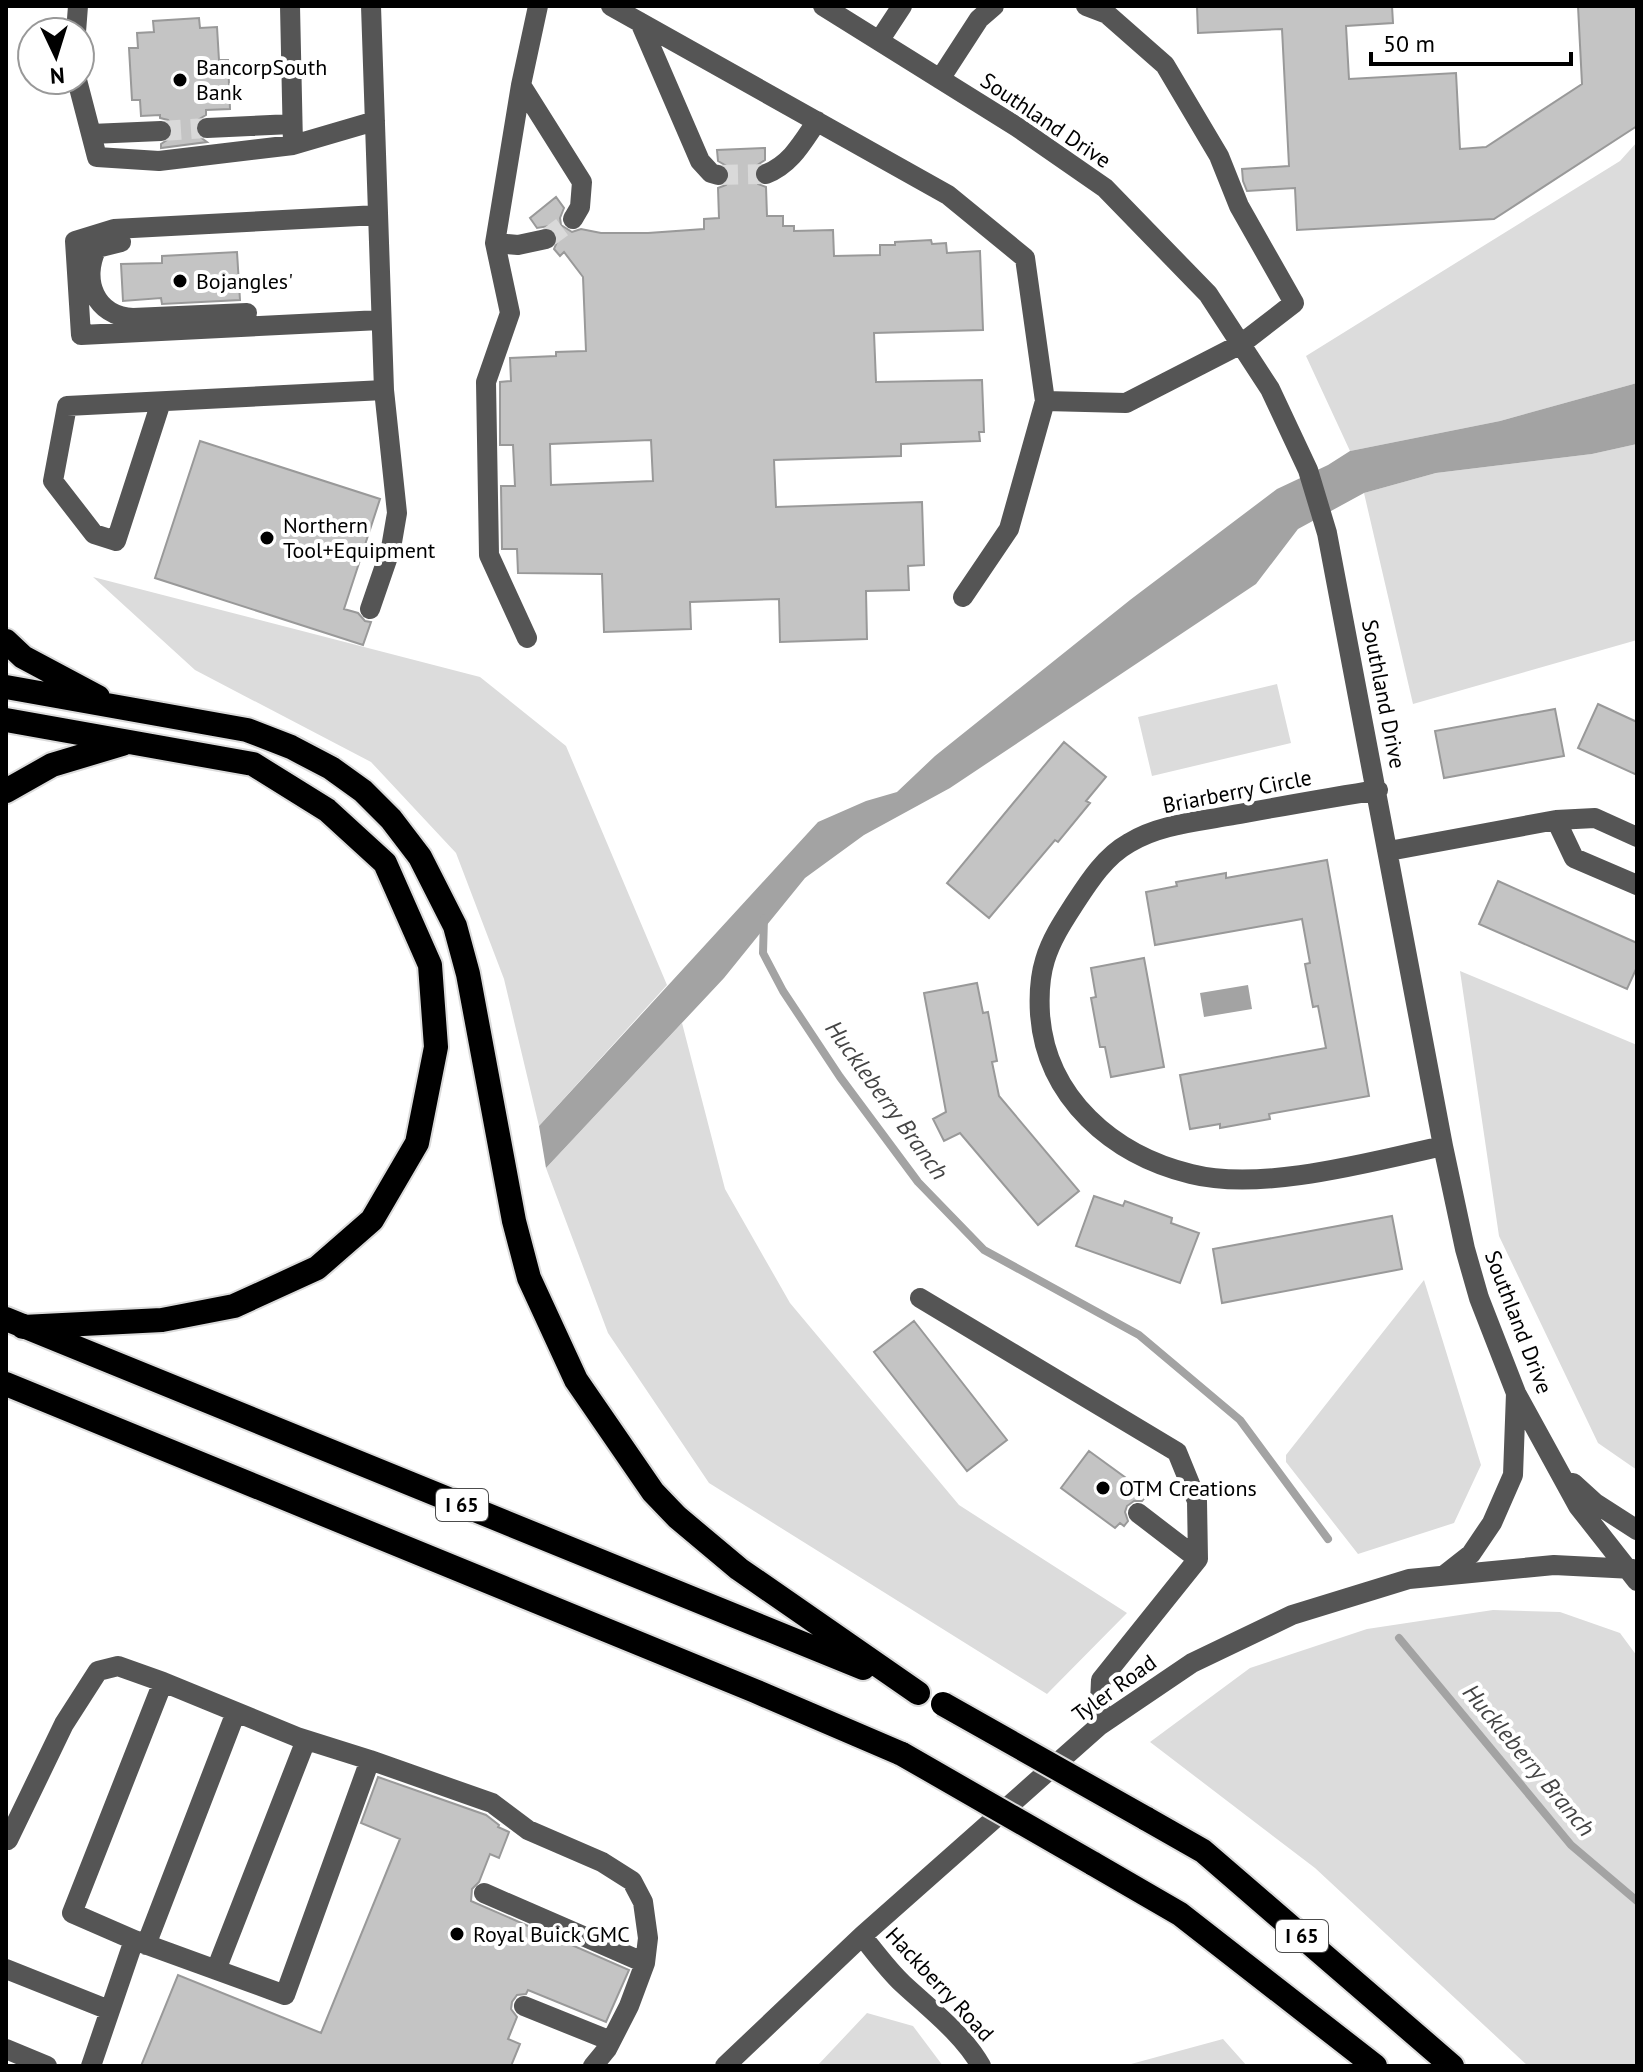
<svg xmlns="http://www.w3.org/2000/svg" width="1643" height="2072" font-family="'PT Sans',sans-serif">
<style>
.green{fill:#dcdcdc}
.water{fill:#a3a3a3}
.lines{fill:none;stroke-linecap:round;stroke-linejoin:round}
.stream{stroke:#a3a3a3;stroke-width:8}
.building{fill:#c4c4c4;stroke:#999;stroke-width:2;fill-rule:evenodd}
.minor-tunnel{stroke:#d9d9d9;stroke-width:20;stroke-dasharray:20 10;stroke-linecap:butt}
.highway-casing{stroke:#dbdbdb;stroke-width:28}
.minor{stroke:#555;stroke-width:20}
.highway{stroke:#000;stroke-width:24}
.highway-bridge-casing{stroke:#dbdbdb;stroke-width:28;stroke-linecap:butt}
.highway-bridge{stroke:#000;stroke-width:24}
.poi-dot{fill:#000;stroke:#fff;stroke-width:3}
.labels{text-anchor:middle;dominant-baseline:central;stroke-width:8;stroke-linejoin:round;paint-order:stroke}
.shield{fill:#fff;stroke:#4c4c4c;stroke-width:2}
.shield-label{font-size:20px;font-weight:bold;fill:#000}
.poi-label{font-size:22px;fill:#000;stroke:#fff;text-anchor:start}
.street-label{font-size:22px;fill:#000;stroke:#fff}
.water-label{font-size:24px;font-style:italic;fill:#444;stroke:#fff}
</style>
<rect width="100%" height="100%" fill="#fff"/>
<!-- green -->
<path class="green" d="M 1637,142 L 1637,383 L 1500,421 L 1350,451 L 1306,356 L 1620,161 Z
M 1637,444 L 1637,640 L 1413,704 L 1364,493 L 1436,473 L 1592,454 Z
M 93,577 L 480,677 L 566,746 L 667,985 L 539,1126 L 504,979 L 456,853 L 371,762 L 195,670 Z
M 1277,684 L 1291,743 L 1152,776 L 1138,717 Z
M 1460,971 L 1637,1045 L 1637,1470 L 1598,1443 L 1499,1236 Z
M 682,1023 L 725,1189 L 790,1303 L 959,1505 L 1127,1613 L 1047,1694 L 709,1483 L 608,1333 L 546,1168 Z
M 1424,1280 L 1481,1465 L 1454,1523 L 1358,1554 L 1286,1462 L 1286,1455 Z
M 1493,1610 L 1560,1612 L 1620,1633 L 1637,1656 L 1637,2066 L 1528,2066 L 1315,1868 L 1150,1742 L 1250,1668 L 1367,1629 Z
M 867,2013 L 913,2026 L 943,2066 L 817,2066 Z
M 1223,2039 L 1247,2066 L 1131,2064 Z"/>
<!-- water -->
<path class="water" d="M 1637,383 L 1637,444 L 1592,454 L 1436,473 L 1364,493 L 1298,529 L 1256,584 L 950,788 L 864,835 L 805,878 L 724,978 L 546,1168 L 539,1126 L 818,822 L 866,801 L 897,792 L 935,756 L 1130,600 L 1277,489 L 1328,465 L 1350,451 L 1500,421 Z
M 1248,985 L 1252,1009 L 1204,1017 L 1200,993 Z"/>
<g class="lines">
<!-- stream -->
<path class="stream" d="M 764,918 L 763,953 L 783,991 L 840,1077 L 918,1182 L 984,1250 L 1139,1335 L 1240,1420 L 1328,1539
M 1399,1638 L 1571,1845 L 1637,1901"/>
</g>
<!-- building -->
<path class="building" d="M 1197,6 L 1392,6 L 1393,23 L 1346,26 L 1349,79 L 1456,73 L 1460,149 L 1486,147 L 1582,84 L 1578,6 L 1637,6 L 1637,126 L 1494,219 L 1297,230 L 1295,188 L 1247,191 L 1243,181 L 1242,169 L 1289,166 L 1282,29 L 1198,33 Z
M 199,18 L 200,28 L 217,27 L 219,60 L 228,60 L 230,109 L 206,110 L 206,115 L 196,121 L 196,134 L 207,142 L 161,148 L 161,144 L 173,136 L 172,125 L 168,120 L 160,118 L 160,115 L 141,116 L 140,100 L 132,100 L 129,48 L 138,48 L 137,33 L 154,32 L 153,21 Z
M 765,148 L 765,160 L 756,166 L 753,174 L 758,184 L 766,187 L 767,216 L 783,216 L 783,226 L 794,226 L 794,231 L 833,230 L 834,256 L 880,255 L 880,245 L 895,245 L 895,242 L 931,240 L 932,244 L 946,243 L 947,253 L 980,251 L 983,330 L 874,333 L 876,382 L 982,380 L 984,432 L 979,432 L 980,441 L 901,444 L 901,456 L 774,460 L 776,507 L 922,502 L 924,565 L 908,566 L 909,590 L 866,591 L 867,639 L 780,642 L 779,599 L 690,602 L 691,629 L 604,632 L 602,574 L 518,573 L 517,549 L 502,549 L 501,486 L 515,486 L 513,445 L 500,445 L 500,382 L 511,381 L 510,358 L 556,356 L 556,352 L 586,351 L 583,277 L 564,252 L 560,256 L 554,249 L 559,237 L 555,230 L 549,226 L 537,228 L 530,218 L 556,197 L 564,208 L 560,218 L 561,225 L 572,232 L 581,229 L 601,233 L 648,233 L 704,229 L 704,219 L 719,218 L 718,188 L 726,185 L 731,178 L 728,167 L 718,161 L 717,150 ZM 651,440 L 653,481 L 551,485 L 550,444 Z
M 237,252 L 240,300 L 162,304 L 161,298 L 123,301 L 121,264 L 162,263 L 162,256 Z
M 200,441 L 380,499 L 344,609 L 358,613 L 365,621 L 371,622 L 363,645 L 155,578 Z
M 1598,704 L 1637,722 L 1637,775 L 1578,748 Z
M 1555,709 L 1564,756 L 1444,778 L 1435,731 Z
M 1064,742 L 1106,777 L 1086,801 L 1090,803 L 1058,842 L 1055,840 L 989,918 L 947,883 Z
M 1327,860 L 1369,1096 L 1269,1114 L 1270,1119 L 1220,1128 L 1220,1124 L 1190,1129 L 1180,1075 L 1326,1048 L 1318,1006 L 1313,1007 L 1305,964 L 1310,963 L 1302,919 L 1155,945 L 1146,892 L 1177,886 L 1176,882 L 1226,873 L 1226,878 Z
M 1498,881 L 1637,943 L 1637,967 L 1627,989 L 1479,924 Z
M 1144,958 L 1164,1067 L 1111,1077 L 1105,1047 L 1100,1047 L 1091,998 L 1096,997 L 1091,968 Z
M 977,983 L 983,1013 L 988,1012 L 997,1061 L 992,1062 L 999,1096 L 1079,1191 L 1038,1225 L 960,1133 L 944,1141 L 933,1119 L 946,1112 L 924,993 Z
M 1094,1196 L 1123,1206 L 1125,1201 L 1172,1218 L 1171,1223 L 1199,1233 L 1180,1283 L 1076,1246 Z
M 1392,1216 L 1402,1269 L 1222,1303 L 1213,1249 Z
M 914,1321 L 1007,1440 L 967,1471 L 874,1352 Z
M 1089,1451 L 1148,1494 L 1142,1501 L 1134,1501 L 1127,1506 L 1125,1512 L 1128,1521 L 1124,1526 L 1120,1523 L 1115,1528 L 1061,1488 Z
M 378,1777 L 486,1815 L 499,1825 L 498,1827 L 509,1832 L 499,1858 L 490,1854 L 479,1882 L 472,1889 L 471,1901 L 629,1970 L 606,2022 L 528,1990 L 526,1994 L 517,1995 L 512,2002 L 511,2009 L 517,2017 L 508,2039 L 520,2044 L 511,2066 L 141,2066 L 178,1975 L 321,2033 L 400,1839 L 361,1823 Z"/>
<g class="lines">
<!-- minor-tunnel -->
<path class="minor-tunnel" d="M 161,131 L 207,128
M 718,175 L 766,174
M 546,239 L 573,219"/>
<defs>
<path id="highway" d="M 6,641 L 23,657 L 98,697
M 6,687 L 247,730 L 291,747 L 331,768 L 363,791 L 391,819 L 420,857 L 455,926 L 468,974 L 514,1221 L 529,1278 L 576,1380 L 653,1492 L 677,1517 L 739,1569 L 918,1693
M 6,720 L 253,764 L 327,810 L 385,863 L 430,965 L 436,1047 L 417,1143 L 372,1220 L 317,1268 L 234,1306 L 162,1320 L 23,1327
M 6,791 L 52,765 L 122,744
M 6,1319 L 863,1668
M 6,1384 L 755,1691 L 902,1754
M 1145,1818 L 1203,1851 L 1452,2066
M 1092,1863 L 1180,1914 L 1375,2066"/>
</defs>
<!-- highway casing -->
<use href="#highway" class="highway-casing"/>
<!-- minor -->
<path class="minor" d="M 290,6 L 293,145
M 611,6 L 948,195 L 1025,258 L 1045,401 L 1126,403 L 1241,344 L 1294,303 L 1239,206 L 1219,156 L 1165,65 L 1107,14 L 1086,6
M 823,6 L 1017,127 L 1105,188 L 1208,294 L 1270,389 L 1308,470 L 1327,533 L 1443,1146 L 1465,1249 L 1479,1298 L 1516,1393 L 1578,1506 L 1637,1581
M 640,22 L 700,161 L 711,173 L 718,175
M 76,32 L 78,6
M 879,41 L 902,6
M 940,79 L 979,19 L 994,6
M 77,80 L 97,157 L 159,161 L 293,145 L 375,121
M 521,85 L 582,182 L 580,207 L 573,219
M 207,128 L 292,124
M 91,134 L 161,131
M 766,174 C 791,164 802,143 817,121
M 378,215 L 114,229 L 75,241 L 81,335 L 380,320
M 121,242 L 97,248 C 81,280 95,316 133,318 L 247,313
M 495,243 L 518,245 L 546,239
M 161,402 L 116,541 L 94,534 L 53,481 L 67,406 L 384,390 L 371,6
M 963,597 L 1009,529 L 1045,401
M 370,609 L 391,548 L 397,513 L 384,390
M 527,638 L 489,555 L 486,382 L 510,313 L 495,243 L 521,85 L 538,6
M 1378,790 C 1327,798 1278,807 1228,816 C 1195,822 1158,825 1129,843 C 1104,857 1088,883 1073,906 C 1062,923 1051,940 1045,960 C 1040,976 1039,997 1040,1014 C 1046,1098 1113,1155 1191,1174 C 1262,1192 1371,1162 1443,1146
M 1637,837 L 1595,818 L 1556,820 L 1574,858 L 1637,885
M 1389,851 L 1556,820
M 920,1298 L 1177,1452 L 1197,1501 L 1198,1559 L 1101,1680 L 1099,1726
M 1573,1483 L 1595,1503 L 1637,1530
M 1138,1513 L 1198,1559
M 1443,1576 L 1471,1554 L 1492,1523 L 1513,1475 L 1516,1393
M 370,1760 L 492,1803 L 528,1830 L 602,1862 L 632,1881 L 643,1902 L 648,1938 L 645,1963 L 629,2006 L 607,2049 L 593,2066
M 8,1840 L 64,1724 L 98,1671 L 118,1666 L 163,1682 L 72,1913 L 134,1940 L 91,2066
M 484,1893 L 645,1963
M 862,1936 C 875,1952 888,1970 903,1984 C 930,2009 963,2034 981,2066
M 134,1940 L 285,1995 L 370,1760 L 297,1737 L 163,1682
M 146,1945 L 236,1712
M 6,1969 L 109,2010
M 216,1970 L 306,1740
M 524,2006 L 611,2041
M 6,2049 L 47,2066
M 725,2066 L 862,1936 L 1099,1726 L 1192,1663 L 1292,1615 L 1409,1579 L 1554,1565 L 1633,1569"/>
<!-- highway -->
<use href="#highway" class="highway"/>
<defs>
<path id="highway-bridge" d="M 943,1704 L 1145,1818
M 902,1754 L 1092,1863"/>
</defs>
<!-- highway-bridge casing -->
<use href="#highway-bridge" class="highway-bridge-casing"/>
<!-- highway-bridge -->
<use href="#highway-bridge" class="highway-bridge"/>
</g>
<!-- markers -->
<g class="poi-dot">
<circle cx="180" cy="80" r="8"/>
<circle cx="180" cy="281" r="8"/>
<circle cx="267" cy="538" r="8"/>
<circle cx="1103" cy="1488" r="8"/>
<circle cx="457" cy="1934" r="8"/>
</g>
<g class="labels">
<!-- shield labels -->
<g class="shield">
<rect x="436" y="1489" width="52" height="32" rx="6"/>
<rect x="1276" y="1920" width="52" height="32" rx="6"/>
</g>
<g class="shield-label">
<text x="462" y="1505">I 65</text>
<text x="1302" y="1936">I 65</text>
</g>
<!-- poi labels -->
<g class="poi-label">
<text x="196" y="67">BancorpSouth<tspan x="196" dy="25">Bank</tspan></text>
<text x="196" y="281">Bojangles'</text>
<text x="283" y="525">Northern<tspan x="283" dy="25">Tool+Equipment</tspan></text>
<text x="1119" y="1488">OTM Creations</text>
<text x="473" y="1934">Royal Buick GMC</text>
</g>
<!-- street labels -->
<g class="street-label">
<text transform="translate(1046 120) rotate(34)">Southland Drive</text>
<text transform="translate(1384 694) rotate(79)">Southland Drive</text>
<text transform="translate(1237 791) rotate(-11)">Briarberry Circle</text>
<text transform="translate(1519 1322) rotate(69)">Southland Drive</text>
<text transform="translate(1114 1688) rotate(-36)">Tyler Road</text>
<text transform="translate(940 1984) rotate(47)">Hackberry Road</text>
</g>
<!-- water labels -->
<g class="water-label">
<text transform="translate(887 1100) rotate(54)">Huckleberry Branch</text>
<text transform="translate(1529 1760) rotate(50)">Huckleberry Branch</text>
</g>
</g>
<!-- border -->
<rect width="1643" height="2072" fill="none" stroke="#000000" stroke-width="16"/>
<!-- north arrow -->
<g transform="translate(56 56) rotate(176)"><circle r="38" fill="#ffffff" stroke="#999999" stroke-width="2"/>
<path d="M0-6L14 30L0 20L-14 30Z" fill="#000000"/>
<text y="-12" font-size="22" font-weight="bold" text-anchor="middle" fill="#000000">N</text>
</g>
<!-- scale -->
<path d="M1371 52v12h200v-12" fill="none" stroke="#000000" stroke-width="4"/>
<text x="1383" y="52" font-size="24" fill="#000000" stroke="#ffffff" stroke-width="6" paint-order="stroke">50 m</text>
</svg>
